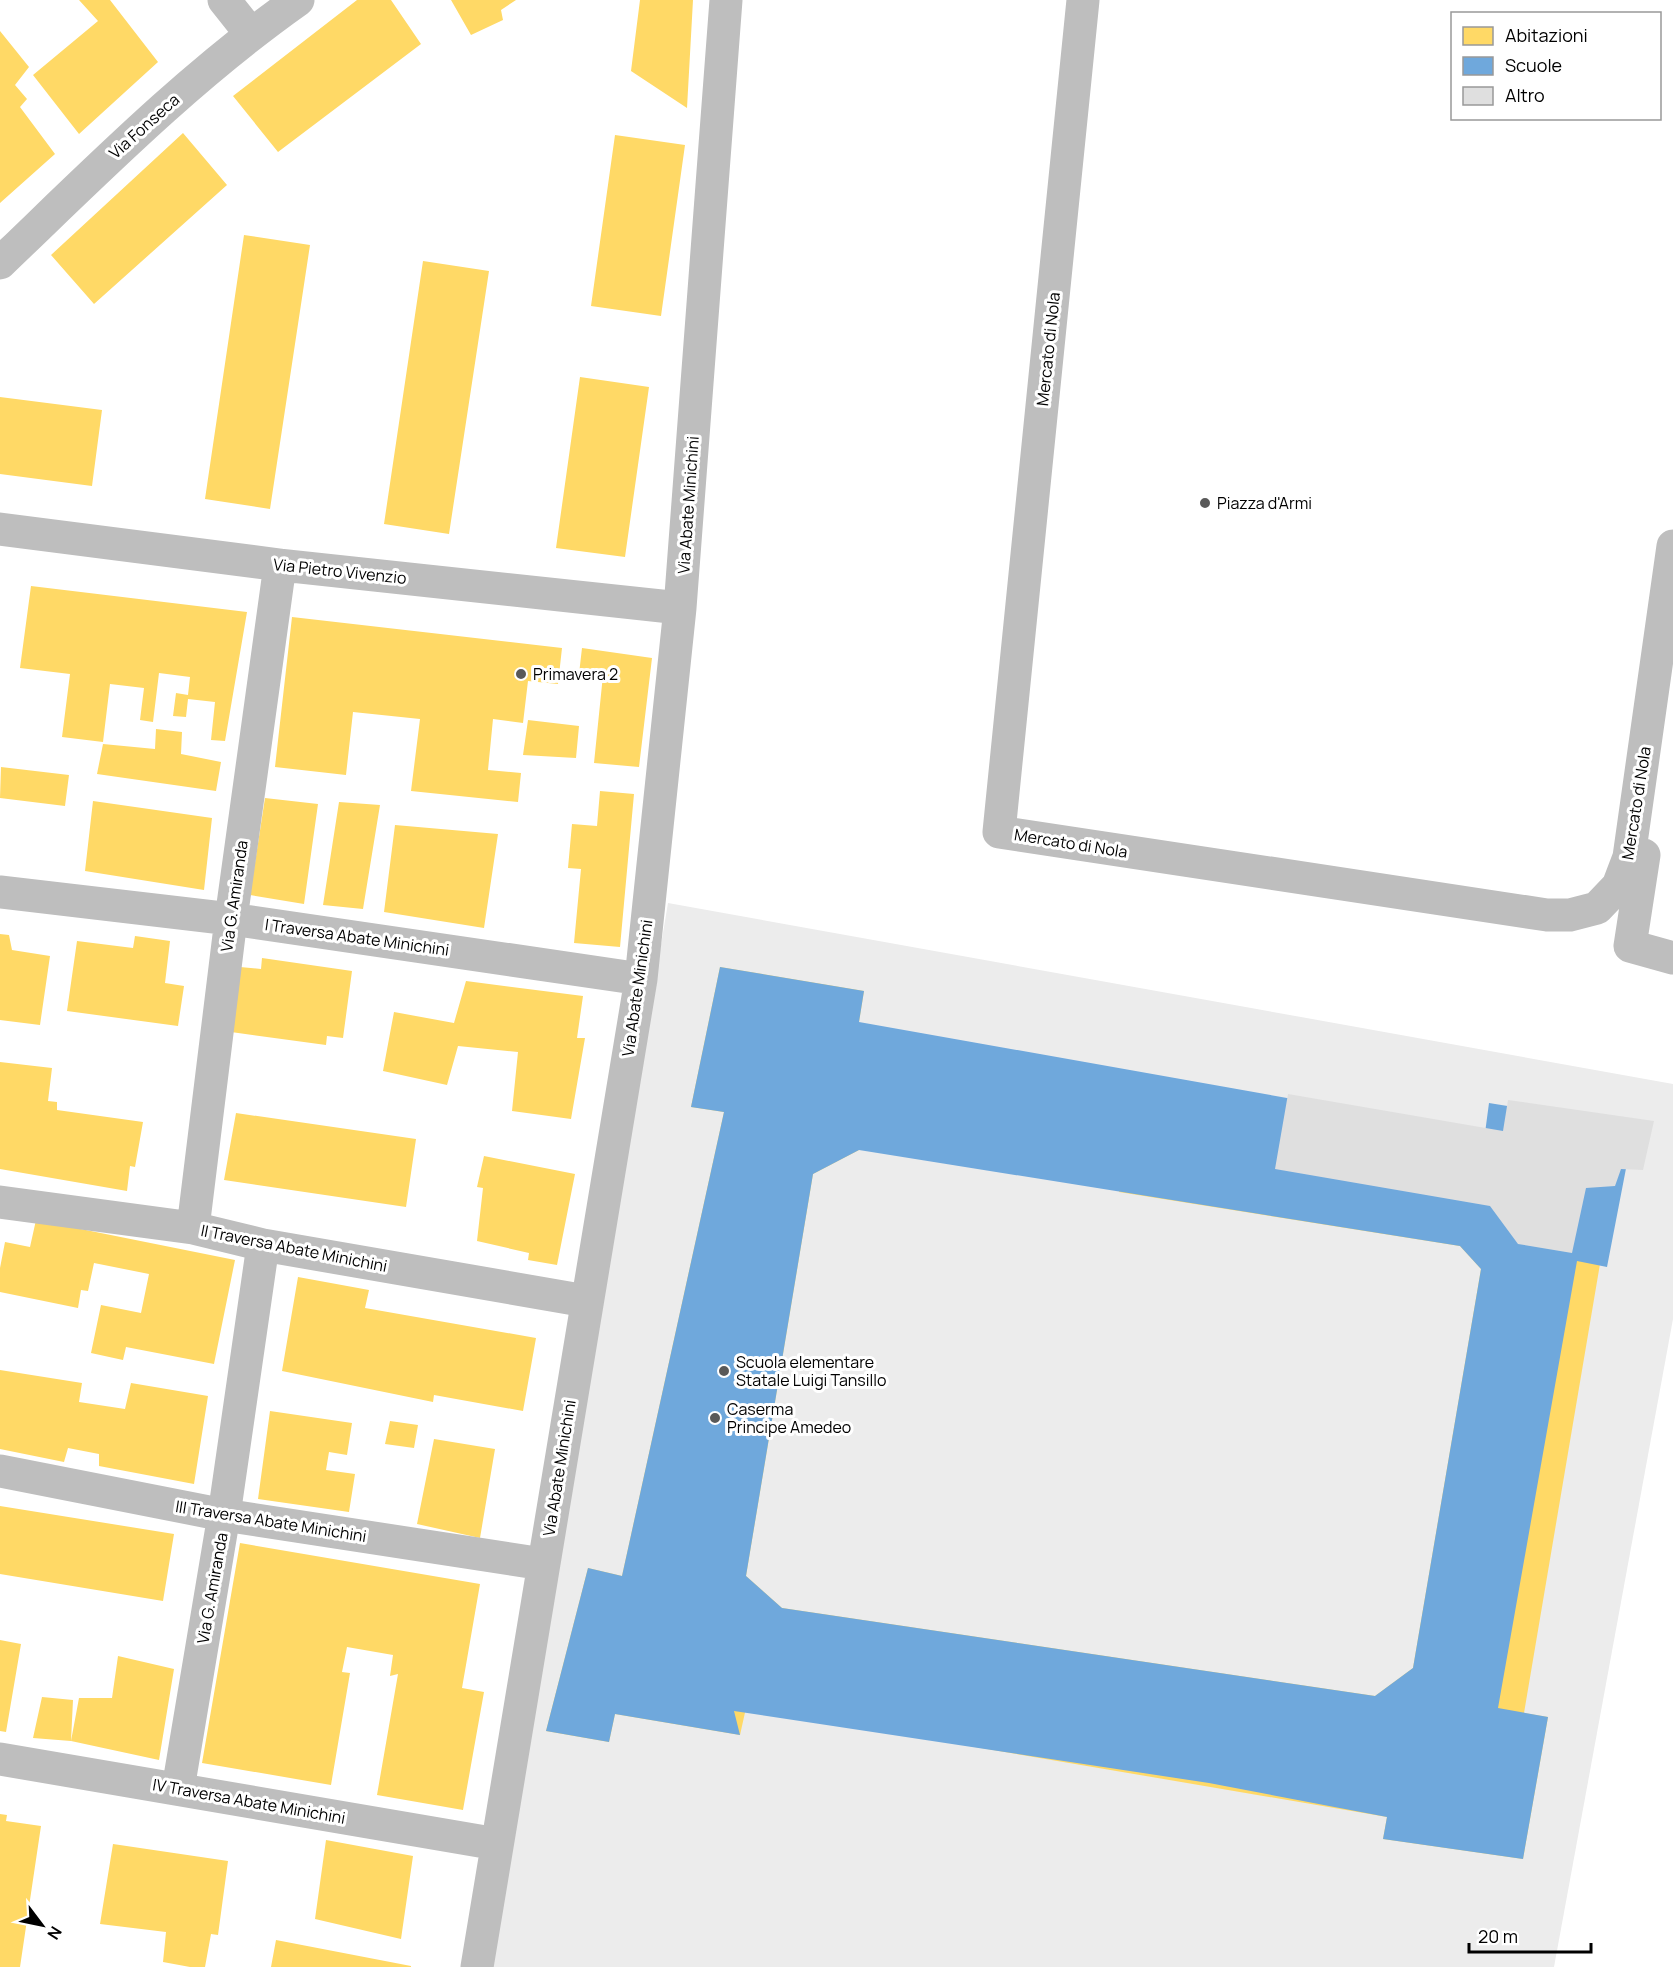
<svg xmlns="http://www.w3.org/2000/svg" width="1673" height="1967" font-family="Manrope,sans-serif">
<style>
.green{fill:#ececec}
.homes{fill:#ffd966}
.schools{fill:#6fa8dc;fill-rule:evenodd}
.building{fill:#dfdfdf}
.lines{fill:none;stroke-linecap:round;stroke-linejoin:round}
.minor{stroke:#bebebe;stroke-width:33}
.poi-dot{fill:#595959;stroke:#fff;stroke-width:2}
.labels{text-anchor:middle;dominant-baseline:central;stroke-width:6;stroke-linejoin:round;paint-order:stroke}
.street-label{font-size:16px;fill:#000;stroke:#fff}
.poi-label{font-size:16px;fill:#000;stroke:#fff;text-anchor:start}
</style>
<rect width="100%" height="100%" fill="#fff"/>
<!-- green -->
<path class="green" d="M 668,903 L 1673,1084 L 1673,1319 L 1554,1967 L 493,1967 L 530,1729 Z"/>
<!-- homes -->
<path class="homes" d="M 79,0 L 110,0 L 158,62 L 79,134 L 33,75 L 98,21 Z
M 357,0 L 391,0 L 421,44 L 278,152 L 233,96 Z
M 451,0 L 516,0 L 501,10 L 503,20 L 471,35 Z
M 640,0 L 693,0 L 687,108 L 631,71 Z
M 0,31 L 29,67 L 15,85 L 27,99 L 20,107 L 55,154 L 0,203 Z
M 183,133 L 227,185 L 94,304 L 51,255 Z
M 615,135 L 685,145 L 661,316 L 591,306 Z
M 244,235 L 310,245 L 270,509 L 205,499 Z
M 423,261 L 489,271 L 449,534 L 384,524 Z
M 580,377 L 649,387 L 625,557 L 556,548 Z
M 0,397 L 102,410 L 92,486 L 0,474 Z
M 31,586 L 247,612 L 225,741 L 211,740 L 215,702 L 188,699 L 186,717 L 173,716 L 176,693 L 188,695 L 190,677 L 159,673 L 153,722 L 140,720 L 144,688 L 110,684 L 103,742 L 62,737 L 70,674 L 20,668 Z
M 292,617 L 562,648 L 558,684 L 528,681 L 523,723 L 493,719 L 488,770 L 521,773 L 518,802 L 411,791 L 420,719 L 353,712 L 346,775 L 275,767 Z
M 582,648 L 652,658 L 639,767 L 594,763 L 603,675 L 579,674 Z
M 528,720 L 579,726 L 576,758 L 523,755 Z
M 156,729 L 182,732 L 181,754 L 221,762 L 216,791 L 97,774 L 103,744 L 155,749 Z
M 1,767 L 69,775 L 65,806 L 0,798 Z
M 600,791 L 634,794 L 620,947 L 574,943 L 581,869 L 568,868 L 572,824 L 597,826 Z
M 265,798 L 318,804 L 304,904 L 250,895 Z
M 93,801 L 212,818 L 204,890 L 85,871 Z
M 339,802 L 380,805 L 363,909 L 323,905 Z
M 395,825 L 498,834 L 484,928 L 384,912 Z
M 0,934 L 9,935 L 12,950 L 50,956 L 40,1025 L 0,1020 Z
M 135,936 L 170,941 L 165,983 L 184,986 L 178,1026 L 67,1011 L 77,941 L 133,948 Z
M 262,958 L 352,971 L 343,1038 L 327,1036 L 326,1045 L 231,1032 L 240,967 L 261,969 Z
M 720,967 L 864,991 L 859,1022 L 859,1150 L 813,1174 L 746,1576 L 782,1608 L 1375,1696 L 1413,1668 L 1481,1269 L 1460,1246 L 1119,1192 L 1129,1143 L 1490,1206 L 1518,1244 L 1601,1258 L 1524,1713 L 1548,1717 L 1523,1859 L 1383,1839 L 1387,1817 L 746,1708 L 740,1735 L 615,1714 L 609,1742 L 546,1731 L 588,1568 L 622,1576 L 724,1112 L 691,1107 Z
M 466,981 L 583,996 L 577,1038 L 585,1038 L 571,1119 L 512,1111 L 518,1052 L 458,1046 L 447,1085 L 383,1071 L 394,1012 L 454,1023 Z
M 0,1062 L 52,1068 L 48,1101 L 57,1102 L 57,1110 L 143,1122 L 135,1167 L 130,1166 L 127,1191 L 0,1169 Z
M 236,1113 L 416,1139 L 406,1207 L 224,1180 Z
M 484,1156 L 575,1174 L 557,1265 L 528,1260 L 529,1253 L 477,1241 L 483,1188 L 477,1187 Z
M 36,1220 L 235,1260 L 214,1364 L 126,1347 L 123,1360 L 91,1353 L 101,1305 L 141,1313 L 149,1274 L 94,1263 L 88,1291 L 81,1290 L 78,1308 L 0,1292 L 0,1268 L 5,1242 L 30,1247 Z
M 298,1277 L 369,1290 L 365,1308 L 536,1338 L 523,1411 L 434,1395 L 433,1402 L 282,1371 Z
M 0,1370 L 82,1383 L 79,1402 L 125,1409 L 131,1383 L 208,1396 L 194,1484 L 99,1466 L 99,1454 L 68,1448 L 64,1462 L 0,1449 Z
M 270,1411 L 352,1423 L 347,1455 L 329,1452 L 326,1470 L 355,1474 L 349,1512 L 258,1499 Z
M 390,1421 L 418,1425 L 414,1448 L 385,1444 Z
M 434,1439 L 495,1449 L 480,1538 L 417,1524 Z
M 0,1506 L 174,1534 L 163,1601 L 0,1574 Z
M 240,1543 L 480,1584 L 462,1688 L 484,1692 L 463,1810 L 377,1795 L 398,1674 L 390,1676 L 393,1655 L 347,1647 L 342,1672 L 350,1673 L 331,1785 L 202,1763 Z
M 0,1640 L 21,1644 L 6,1732 L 0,1731 Z
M 118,1656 L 174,1669 L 159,1760 L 71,1741 L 79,1698 L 112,1698 Z
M 42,1697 L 73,1700 L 71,1741 L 33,1738 Z
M 0,1814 L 7,1815 L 6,1821 L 41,1826 L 20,1967 L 0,1967 Z
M 326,1840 L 413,1856 L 401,1939 L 315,1919 Z
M 113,1844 L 228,1861 L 218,1935 L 211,1934 L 205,1967 L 190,1967 L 163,1962 L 166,1932 L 100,1924 Z
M 276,1940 L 411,1966 L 411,1967 L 271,1967 Z"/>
<!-- schools -->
<path class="schools" d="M 720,967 L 864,991 L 859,1022 L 1485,1133 L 1489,1103 L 1634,1127 L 1607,1267 L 1577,1261 L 1498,1708 L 1548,1717 L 1523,1859 L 1383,1839 L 1387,1817 L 1209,1783 L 734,1711 L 740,1735 L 615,1714 L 609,1742 L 546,1731 L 588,1568 L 622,1576 L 724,1112 L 691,1107 ZM 859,1150 L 1460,1246 L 1481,1269 L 1413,1668 L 1375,1696 L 782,1608 L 746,1576 L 813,1174 Z"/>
<!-- building -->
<path class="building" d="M 1288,1094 L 1503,1131 L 1508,1100 L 1654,1121 L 1643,1170 L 1621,1169 L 1615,1186 L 1586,1188 L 1572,1253 L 1518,1244 L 1490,1206 L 1275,1169 Z"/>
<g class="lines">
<!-- minor -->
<path class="minor" d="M 224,0 L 251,34
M 1083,0 L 999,832 L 1547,915 L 1570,915 L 1597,908 L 1618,886 L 1629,857 L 1673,546
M 0,263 C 96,171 189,77 298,0
M 0,529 L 280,565 L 680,608
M 1644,855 L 1630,946 L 1673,958
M 0,892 L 231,919 L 641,979
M 0,1202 L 193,1228 L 263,1245 L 586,1301
M 193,1228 L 231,919 L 280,565
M 0,1471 L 224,1515 L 543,1564
M 0,1759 L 497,1844
M 178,1789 L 224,1515 L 263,1245
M 477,1967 L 641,979 L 680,608 L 726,0"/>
</g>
<!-- markers -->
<g class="poi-dot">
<circle cx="1205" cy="503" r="6"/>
<circle cx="521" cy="674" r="6"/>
<circle cx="724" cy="1371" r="6"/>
<circle cx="715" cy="1418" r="6"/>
</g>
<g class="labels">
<!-- street labels -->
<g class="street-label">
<text transform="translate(144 126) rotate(-42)">Via Fonseca</text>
<text transform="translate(1048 349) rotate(-84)">Mercato di Nola</text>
<text transform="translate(688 505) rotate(-86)">Via Abate Minichini</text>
<text transform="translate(340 571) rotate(6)">Via Pietro Vivenzio</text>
<text transform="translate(1636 803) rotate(-81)">Mercato di Nola</text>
<text transform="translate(1071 843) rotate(9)">Mercato di Nola</text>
<text transform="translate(234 896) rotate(-82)">Via G. Amiranda</text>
<text transform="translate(357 937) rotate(8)">I Traversa Abate Minichini</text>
<text transform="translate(637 988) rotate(-82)">Via Abate Minichini</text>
<text transform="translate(294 1248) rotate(11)">II Traversa Abate Minichini</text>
<text transform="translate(559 1468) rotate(-81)">Via Abate Minichini</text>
<text transform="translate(271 1521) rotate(9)">III Traversa Abate Minichini</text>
<text transform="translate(212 1588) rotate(-80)">Via G. Amiranda</text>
<text transform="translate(249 1801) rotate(10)">IV Traversa Abate Minichini</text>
</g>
<!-- poi labels -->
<g class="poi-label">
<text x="1217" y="503">Piazza d'Armi</text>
<text x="533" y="674">Primavera 2</text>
<text x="736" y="1362">Scuola elementare<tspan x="736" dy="18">Statale Luigi Tansillo</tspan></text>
<text x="727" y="1409">Caserma<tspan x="727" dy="18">Principe Amedeo</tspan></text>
</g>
</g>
<!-- legend -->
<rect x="1451" y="12" width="210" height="108" fill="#ffffff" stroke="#999999" stroke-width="1.5"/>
<rect x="1463" y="27" width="30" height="18" fill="#ffd966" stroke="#999999" stroke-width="1.5"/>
<text x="1505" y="42" font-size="18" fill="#000000">Abitazioni</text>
<rect x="1463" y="57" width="30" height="18" fill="#6fa8dc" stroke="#999999" stroke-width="1.5"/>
<text x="1505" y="72" font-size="18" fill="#000000">Scuole</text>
<rect x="1463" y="87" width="30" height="18" fill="#dfdfdf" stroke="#999999" stroke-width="1.5"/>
<text x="1505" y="102" font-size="18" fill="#000000">Altro</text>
<!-- north arrow -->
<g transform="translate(42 1925) rotate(122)" stroke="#ffffff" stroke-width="4.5" paint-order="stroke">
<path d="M0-4.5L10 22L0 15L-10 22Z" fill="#000000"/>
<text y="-9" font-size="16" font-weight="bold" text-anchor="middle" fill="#000000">N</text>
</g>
<!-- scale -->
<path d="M1469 1943v9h122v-9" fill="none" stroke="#000000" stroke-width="3"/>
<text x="1478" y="1943" font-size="18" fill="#000000" stroke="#ffffff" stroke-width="4.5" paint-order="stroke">20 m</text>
</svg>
